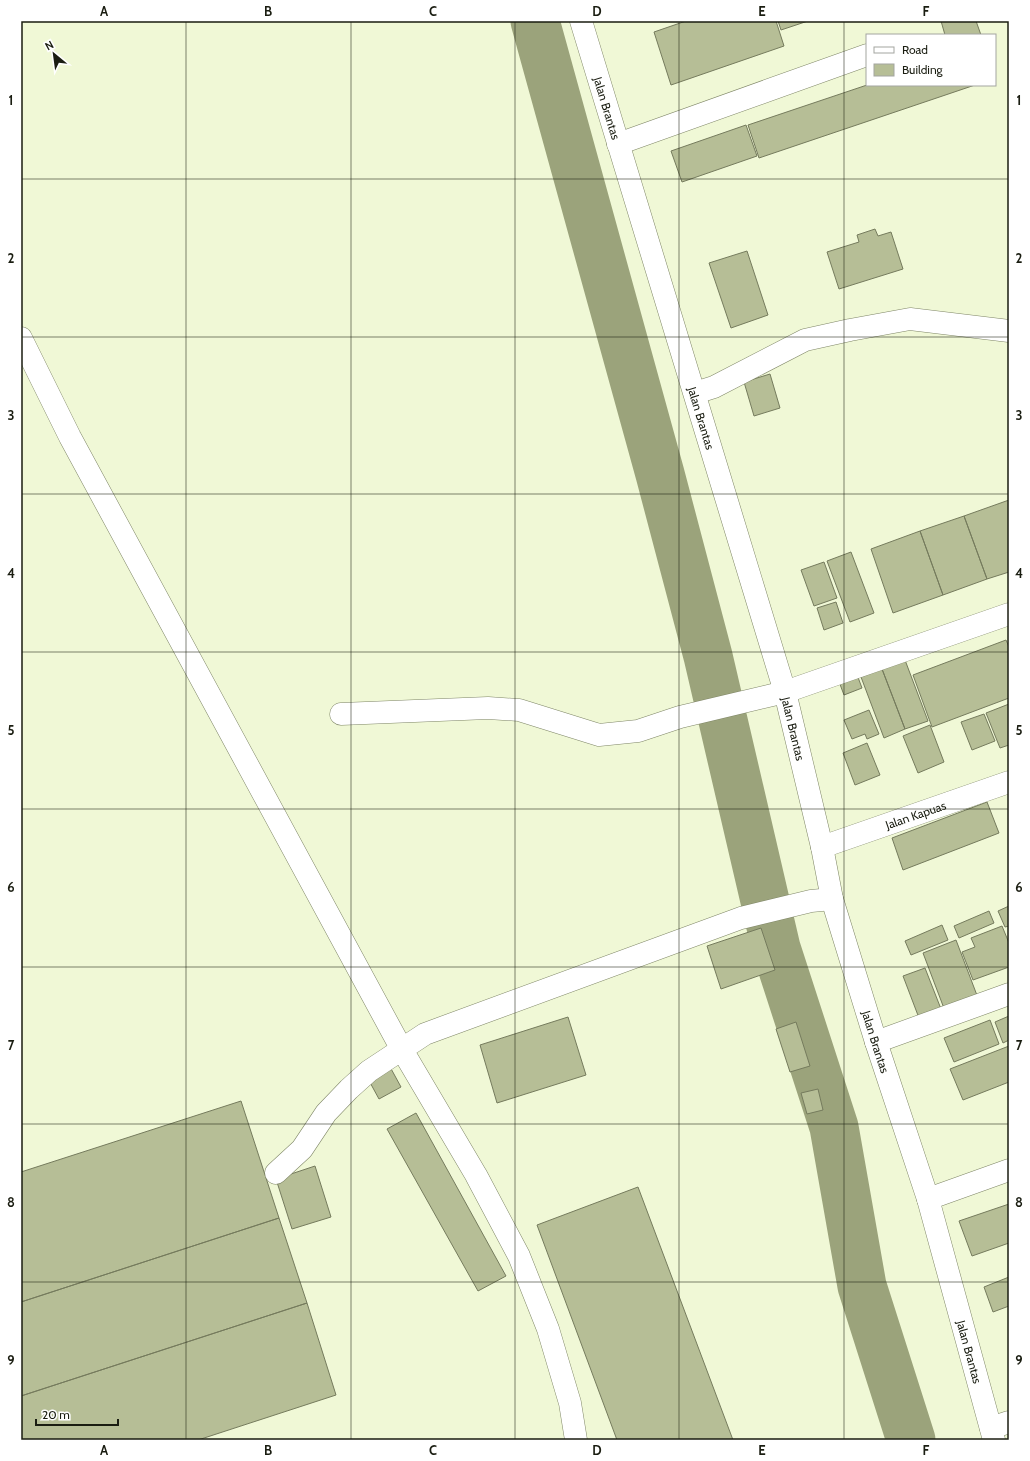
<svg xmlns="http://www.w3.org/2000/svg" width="1030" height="1461" font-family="Cabin,sans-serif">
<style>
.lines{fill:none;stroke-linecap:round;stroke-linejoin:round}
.river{stroke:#9ba37b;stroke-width:49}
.building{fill:#b6be96;stroke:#757b5d}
.minor-casing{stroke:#7f8667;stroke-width:23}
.major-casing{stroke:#7f8667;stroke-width:23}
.minor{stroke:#fff;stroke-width:22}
.major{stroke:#fff;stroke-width:22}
.grid{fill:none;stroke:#1a1d11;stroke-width:1;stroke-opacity:0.55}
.labels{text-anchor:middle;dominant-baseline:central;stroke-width:3;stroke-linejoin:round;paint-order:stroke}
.street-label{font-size:12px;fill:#1a1d11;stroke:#fff}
.neatline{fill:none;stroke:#1a1d11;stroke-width:1.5}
.grid-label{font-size:13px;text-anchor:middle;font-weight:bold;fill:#1a1d11}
</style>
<rect width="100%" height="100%" fill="#f0f8d6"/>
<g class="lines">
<!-- river -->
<path class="river" d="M 535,21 L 660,474 L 708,656 L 776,948 L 834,1127 L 862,1286 L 911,1440"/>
</g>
<!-- building -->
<path class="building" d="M 686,21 L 776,21 L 784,46 L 671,85 L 654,32 Z
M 778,21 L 808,21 L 781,30 Z
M 941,21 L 976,21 L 981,35 L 945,35 Z
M 867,85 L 975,85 L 759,158 L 748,125 Z
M 746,125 L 757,156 L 682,182 L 671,151 Z
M 875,229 L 878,236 L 891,232 L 903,269 L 839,289 L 827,252 L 859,242 L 857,235 Z
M 747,251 L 768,315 L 731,328 L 709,263 Z
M 770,374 L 780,408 L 754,416 L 744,382 Z
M 1009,500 L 1009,572 L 987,579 L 964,516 Z
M 964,516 L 987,579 L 943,595 L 920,531 Z
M 920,531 L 943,595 L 893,613 L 871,549 Z
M 851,552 L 874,613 L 850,622 L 827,561 Z
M 824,562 L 837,598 L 814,606 L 801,570 Z
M 836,602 L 843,623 L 824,630 L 817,608 Z
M 1006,640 L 1009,647 L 1009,698 L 932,727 L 913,675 Z
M 905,660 L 928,721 L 905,729 L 882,669 Z
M 882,669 L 905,729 L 884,738 L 861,677 Z
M 856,672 L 862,688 L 844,695 L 838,679 Z
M 1009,704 L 1009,745 L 1000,748 L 986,713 Z
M 869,710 L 879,734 L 867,739 L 865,734 L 852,739 L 844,720 Z
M 984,714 L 995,741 L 972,750 L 961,722 Z
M 930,725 L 944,762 L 918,773 L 903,736 Z
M 867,743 L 880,775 L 855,785 L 843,753 Z
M 987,802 L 999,833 L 903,870 L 892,838 Z
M 1009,906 L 1009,926 L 1005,927 L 998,911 Z
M 989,911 L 994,923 L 959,938 L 954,926 Z
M 942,925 L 948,940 L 911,955 L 905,941 Z
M 1002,926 L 1009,943 L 1009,967 L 973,980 L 962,952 L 975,947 L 971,938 Z
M 761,928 L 775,970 L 721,989 L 707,946 Z
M 956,940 L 978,998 L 945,1011 L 923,953 Z
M 925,968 L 941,1009 L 919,1018 L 903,976 Z
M 1009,1016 L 1009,1040 L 1003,1043 L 995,1022 Z
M 568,1017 L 586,1075 L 497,1103 L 480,1045 Z
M 990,1020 L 999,1044 L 954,1062 L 944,1038 Z
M 796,1022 L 810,1066 L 790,1072 L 776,1029 Z
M 1009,1046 L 1009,1082 L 963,1100 L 950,1069 Z
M 389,1065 L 401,1087 L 379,1099 L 367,1077 Z
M 818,1089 L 823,1110 L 807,1114 L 801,1093 Z
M 241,1101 L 279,1218 L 21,1302 L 21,1172 Z
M 416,1113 L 506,1276 L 478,1291 L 387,1129 Z
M 315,1166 L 331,1217 L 292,1229 L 276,1179 Z
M 638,1187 L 733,1440 L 617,1440 L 537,1225 Z
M 1009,1204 L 1009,1243 L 972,1256 L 959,1221 Z
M 279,1218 L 307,1303 L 21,1396 L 21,1302 Z
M 1009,1277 L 1009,1306 L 993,1312 L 984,1287 Z
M 307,1303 L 336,1395 L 198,1440 L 21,1440 L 21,1396 Z"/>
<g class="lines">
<defs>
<path id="minor" d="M 618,144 L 867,55
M 21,338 L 70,437 L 401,1048 L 476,1175 L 519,1256 L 548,1329 L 570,1403 L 576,1440
M 695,393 L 714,387 L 805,340 L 850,330 L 910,319 L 1009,331
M 341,714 L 488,708 L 519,710 L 599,735 L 638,731 L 680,717 L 785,692 L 1009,614
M 876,1042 L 1009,994
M 276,1173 L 302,1149 L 326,1113 L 349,1089 L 369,1071 L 425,1034 L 741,918 L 811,901 L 832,899
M 928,1199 L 1009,1170
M 991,1428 L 1009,1422"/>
<g id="major">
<path id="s1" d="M 581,21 L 785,692 L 822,847 L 832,899 L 876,1042 L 928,1199 L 994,1440"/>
<path id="s2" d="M 822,847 L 1009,782"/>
</g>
</defs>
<!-- minor casing -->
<use href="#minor" class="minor-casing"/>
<!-- major casing -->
<use href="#major" class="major-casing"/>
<!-- minor -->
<use href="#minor" class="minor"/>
<!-- major -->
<use href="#major" class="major"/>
</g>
<!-- grid -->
<path class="grid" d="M 186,21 L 186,1440M 351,21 L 351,1440M 515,21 L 515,1440M 679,21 L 679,1440M 844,21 L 844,1440M 21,179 L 1009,179M 21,337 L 1009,337M 21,494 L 1009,494M 21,652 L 1009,652M 21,809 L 1009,809M 21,967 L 1009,967M 21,1124 L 1009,1124M 21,1282 L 1009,1282"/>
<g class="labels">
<!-- street labels -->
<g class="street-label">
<text stroke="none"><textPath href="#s1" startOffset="91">Jalan Brantas</textPath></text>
<text stroke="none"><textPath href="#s1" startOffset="415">Jalan Brantas</textPath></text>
<text stroke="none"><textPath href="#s1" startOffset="739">Jalan Brantas</textPath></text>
<text stroke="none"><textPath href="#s2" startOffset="99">Jalan Kapuas</textPath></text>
<text stroke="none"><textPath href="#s1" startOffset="1063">Jalan Brantas</textPath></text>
<text stroke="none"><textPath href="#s1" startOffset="1387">Jalan Brantas</textPath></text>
</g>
</g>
<!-- border -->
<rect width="1030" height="1461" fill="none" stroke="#ffffff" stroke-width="44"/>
<!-- legend -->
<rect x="866" y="34" width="130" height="52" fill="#ffffff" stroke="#a3a5a0"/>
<rect x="874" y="47" width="20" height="6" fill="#ffffff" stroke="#a3a5a0"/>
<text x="902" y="54" font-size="12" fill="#1a1d11">Road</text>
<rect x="874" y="64" width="20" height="12" fill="#b6be96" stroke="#a3a5a0"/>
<text x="902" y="74" font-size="12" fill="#1a1d11">Building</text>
<!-- north arrow -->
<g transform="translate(54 54) rotate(331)" stroke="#ffffff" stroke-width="3" paint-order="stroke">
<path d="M0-3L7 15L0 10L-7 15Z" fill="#1a1d11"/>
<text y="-6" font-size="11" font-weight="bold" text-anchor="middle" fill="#1a1d11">N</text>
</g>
<!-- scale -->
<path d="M36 1419v6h82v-6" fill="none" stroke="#1a1d11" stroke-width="2"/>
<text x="42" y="1419" font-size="12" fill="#1a1d11" stroke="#ffffff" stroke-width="3" paint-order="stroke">20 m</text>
<rect x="22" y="22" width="986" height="1417" class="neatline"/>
<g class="grid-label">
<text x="104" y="16">A</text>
<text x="268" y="16">B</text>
<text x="433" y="16">C</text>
<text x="597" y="16">D</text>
<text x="762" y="16">E</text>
<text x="926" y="16">F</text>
<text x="11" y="105">1</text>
<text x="1019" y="105">1</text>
<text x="11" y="263">2</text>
<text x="1019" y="263">2</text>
<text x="11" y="420">3</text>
<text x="1019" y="420">3</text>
<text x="11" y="578">4</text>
<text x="1019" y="578">4</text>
<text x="11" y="735">5</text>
<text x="1019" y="735">5</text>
<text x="11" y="892">6</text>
<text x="1019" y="892">6</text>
<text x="11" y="1050">7</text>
<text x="1019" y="1050">7</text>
<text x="11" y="1207">8</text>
<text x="1019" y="1207">8</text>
<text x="11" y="1365">9</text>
<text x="1019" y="1365">9</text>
<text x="104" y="1455">A</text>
<text x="268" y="1455">B</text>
<text x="433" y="1455">C</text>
<text x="597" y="1455">D</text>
<text x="762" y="1455">E</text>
<text x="926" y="1455">F</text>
</g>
</svg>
